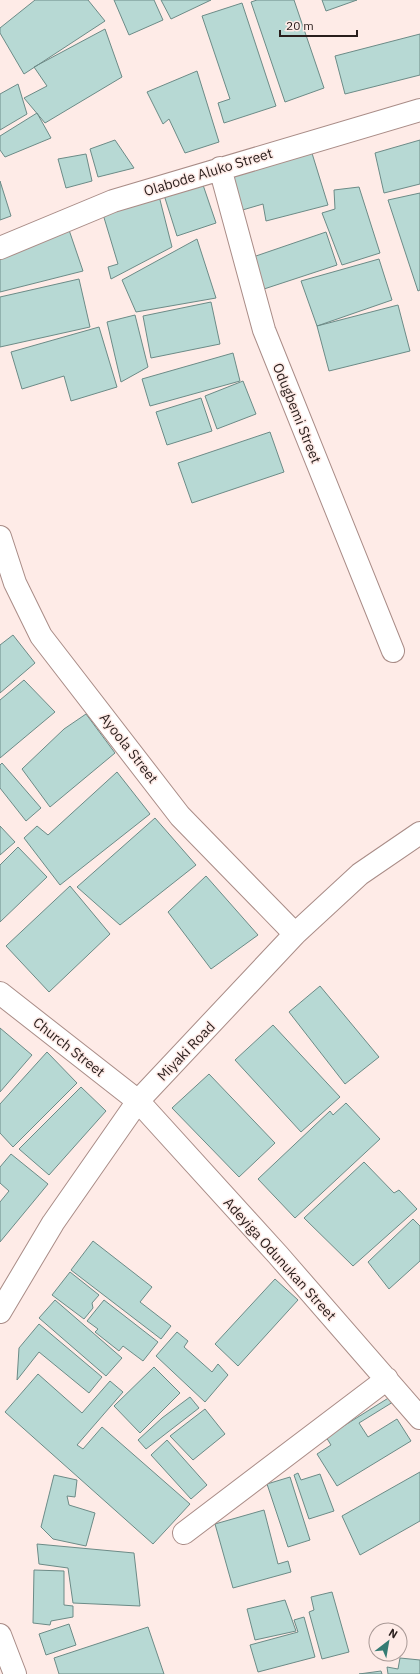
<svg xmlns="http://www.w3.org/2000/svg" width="420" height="1674" font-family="'IBM Plex Sans',sans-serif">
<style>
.building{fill:#b7d9d4;stroke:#6c8b87}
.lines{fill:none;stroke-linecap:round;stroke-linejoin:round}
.minor-casing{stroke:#a98c87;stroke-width:24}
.minor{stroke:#fff;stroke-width:22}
.labels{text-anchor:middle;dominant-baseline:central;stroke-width:3;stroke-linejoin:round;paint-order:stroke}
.street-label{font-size:14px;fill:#291e1c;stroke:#feebe7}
</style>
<rect width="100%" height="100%" fill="#feebe7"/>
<!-- building -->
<path class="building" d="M 35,0 L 88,0 L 105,21 L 24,74 L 0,33 L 0,28 Z
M 114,0 L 154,0 L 163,20 L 129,35 Z
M 161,0 L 211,0 L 171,19 Z
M 257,0 L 294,0 L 324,88 L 285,102 L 251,2 Z
M 322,0 L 357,0 L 326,11 Z
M 242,3 L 276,106 L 224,123 L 218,103 L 230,99 L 202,16 Z
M 105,29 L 122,77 L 45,123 L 24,98 L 47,86 L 34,67 Z
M 420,34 L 420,75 L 345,94 L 335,56 Z
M 197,71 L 219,142 L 185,153 L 169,119 L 163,124 L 147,92 Z
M 18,84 L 27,114 L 0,130 L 0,94 Z
M 37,113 L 51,138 L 5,157 L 0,150 L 0,136 Z
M 115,140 L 134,168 L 98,177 L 90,149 Z
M 420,140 L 420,184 L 384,193 L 375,153 Z
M 311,150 L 328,205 L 266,221 L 263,204 L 239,211 L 226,176 Z
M 86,154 L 92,181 L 66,188 L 58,159 Z
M 0,181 L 11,216 L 0,220 Z
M 202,182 L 216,223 L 177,236 L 164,195 Z
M 359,187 L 380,253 L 342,265 L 322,213 L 335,209 L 334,190 Z
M 420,193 L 420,290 L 418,291 L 388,200 Z
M 159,196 L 172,247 L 111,279 L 108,267 L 118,264 L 102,211 Z
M 68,227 L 83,271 L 0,292 L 0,255 Z
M 326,232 L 337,265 L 264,289 L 253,257 Z
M 197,239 L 216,298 L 136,312 L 122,280 Z
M 379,259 L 392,300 L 317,326 L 301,281 Z
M 79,279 L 90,327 L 0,347 L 0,297 Z
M 211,302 L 220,344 L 151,358 L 143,316 Z
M 398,305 L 410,351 L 329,371 L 317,326 Z
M 135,315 L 148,367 L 121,382 L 107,322 Z
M 99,327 L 117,387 L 71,401 L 64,376 L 22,389 L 11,352 Z
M 233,353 L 240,381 L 150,406 L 142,379 Z
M 243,381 L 256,414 L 217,429 L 205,396 Z
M 201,398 L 212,431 L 167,445 L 156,412 Z
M 270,432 L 284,472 L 192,503 L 178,463 Z
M 13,635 L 35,663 L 0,693 L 0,645 Z
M 24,680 L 55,712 L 0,758 L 0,700 Z
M 86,714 L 115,753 L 50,807 L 22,769 L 64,729 Z
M 2,763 L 41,808 L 26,821 L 0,788 L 0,765 Z
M 117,772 L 150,814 L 60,885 L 24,838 L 37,826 L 48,835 Z
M 155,818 L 196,865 L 120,925 L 77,887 Z
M 0,826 L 15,842 L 0,855 Z
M 18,847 L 47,877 L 0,922 L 0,865 Z
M 206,876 L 258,935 L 211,969 L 168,912 Z
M 70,886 L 110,934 L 49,992 L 6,946 Z
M 320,986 L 379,1057 L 345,1084 L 289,1012 Z
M 273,1025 L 340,1097 L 301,1132 L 235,1060 Z
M 0,1028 L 32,1055 L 0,1092 Z
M 47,1052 L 77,1083 L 13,1147 L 0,1133 L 0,1104 Z
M 209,1074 L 275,1143 L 239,1177 L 172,1108 Z
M 81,1087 L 106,1111 L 49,1175 L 19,1149 Z
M 346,1103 L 380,1139 L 295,1218 L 258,1179 L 330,1111 L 333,1115 Z
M 11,1154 L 48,1184 L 0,1242 L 0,1202 L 9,1191 L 0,1183 L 0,1167 Z
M 364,1162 L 394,1193 L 399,1190 L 417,1209 L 353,1266 L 304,1218 Z
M 413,1219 L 420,1226 L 420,1261 L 389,1289 L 368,1262 Z
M 93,1241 L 152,1287 L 140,1302 L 171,1326 L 161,1339 L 71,1270 Z
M 70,1272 L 99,1295 L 92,1303 L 93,1308 L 84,1319 L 52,1295 Z
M 275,1279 L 298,1300 L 238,1366 L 215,1344 Z
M 55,1300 L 122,1358 L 106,1376 L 39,1318 Z
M 104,1300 L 158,1342 L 143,1361 L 123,1346 L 119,1351 L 95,1332 L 98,1329 L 87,1321 Z
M 39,1324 L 102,1377 L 89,1393 L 39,1352 L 17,1380 L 19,1348 Z
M 177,1332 L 188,1341 L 184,1347 L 212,1372 L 218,1364 L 228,1375 L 205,1402 L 156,1356 Z
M 154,1367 L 180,1393 L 140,1433 L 114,1406 Z
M 38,1374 L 82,1413 L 110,1381 L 123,1392 L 77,1445 L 83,1449 L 102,1427 L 190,1504 L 153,1544 L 5,1412 Z
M 190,1397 L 199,1408 L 146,1449 L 138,1440 L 162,1418 Z
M 390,1397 L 393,1402 L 359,1423 L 368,1437 L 397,1419 L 411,1441 L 337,1486 L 317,1454 L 331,1445 L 326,1437 Z
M 205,1409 L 225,1434 L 193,1460 L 170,1436 Z
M 167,1440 L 207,1485 L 191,1499 L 151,1455 Z
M 420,1472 L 420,1521 L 360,1555 L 342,1516 Z
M 298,1473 L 301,1480 L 320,1474 L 334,1511 L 309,1519 L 294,1475 Z
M 54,1475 L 77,1480 L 75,1497 L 67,1496 L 69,1505 L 95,1513 L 86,1546 L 53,1539 L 41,1527 Z
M 290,1477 L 310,1540 L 288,1547 L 267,1484 Z
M 264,1510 L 278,1564 L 288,1561 L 291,1572 L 233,1588 L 215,1524 Z
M 37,1544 L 134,1553 L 140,1606 L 73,1603 L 68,1568 L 39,1564 Z
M 34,1570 L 64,1571 L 64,1605 L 73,1606 L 73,1617 L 51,1621 L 50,1625 L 33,1623 Z
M 332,1592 L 349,1652 L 322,1659 L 309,1612 L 314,1610 L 311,1597 Z
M 285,1600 L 296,1631 L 255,1640 L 247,1609 Z
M 304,1617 L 315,1657 L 258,1672 L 250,1645 L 298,1632 L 294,1620 Z
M 69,1624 L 76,1645 L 46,1655 L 39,1634 Z
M 148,1627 L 164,1674 L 59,1674 L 54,1658 Z
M 400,1658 L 420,1660 L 420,1674 L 388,1674 L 387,1667 L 398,1669 Z
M 381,1671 L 382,1674 L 359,1674 Z"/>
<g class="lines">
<defs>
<path id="minor" d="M 220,168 L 264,330 L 393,651
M 0,248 L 113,201 L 420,110
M 0,537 L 15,583 L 41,636 L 180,816 L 295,934
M 0,993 L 138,1101 L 278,1255 L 420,1418
M 0,1312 L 53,1223 L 138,1101 L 295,934 L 360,874 L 420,833
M 184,1533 L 387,1379
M 0,1635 L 15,1674"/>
</defs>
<!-- minor casing -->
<use href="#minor" class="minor-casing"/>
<!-- minor -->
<use href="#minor" class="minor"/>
</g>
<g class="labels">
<!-- street labels -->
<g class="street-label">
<text transform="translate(208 172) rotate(-17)">Olabode Aluko Street</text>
<text transform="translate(297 413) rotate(68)">Odugbemi Street</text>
<text transform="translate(129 748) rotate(52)">Ayoola Street</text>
<text transform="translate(69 1047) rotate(38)">Church Street</text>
<text transform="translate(186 1051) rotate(-46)">Miyaki Road</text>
<text transform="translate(280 1259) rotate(48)">Adeyiga Odunukan Street</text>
</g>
</g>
<!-- north arrow -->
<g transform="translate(388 1642) rotate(31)"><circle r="19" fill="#feebe7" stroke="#a99996"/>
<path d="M0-3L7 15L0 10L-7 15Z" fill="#357c74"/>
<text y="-6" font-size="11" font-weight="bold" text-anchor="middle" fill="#291e1c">N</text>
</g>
<!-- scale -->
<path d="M280 30v6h77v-6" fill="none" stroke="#291e1c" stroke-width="2"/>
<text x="286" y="30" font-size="12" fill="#291e1c" stroke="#feebe7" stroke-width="3" paint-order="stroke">20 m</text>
</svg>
